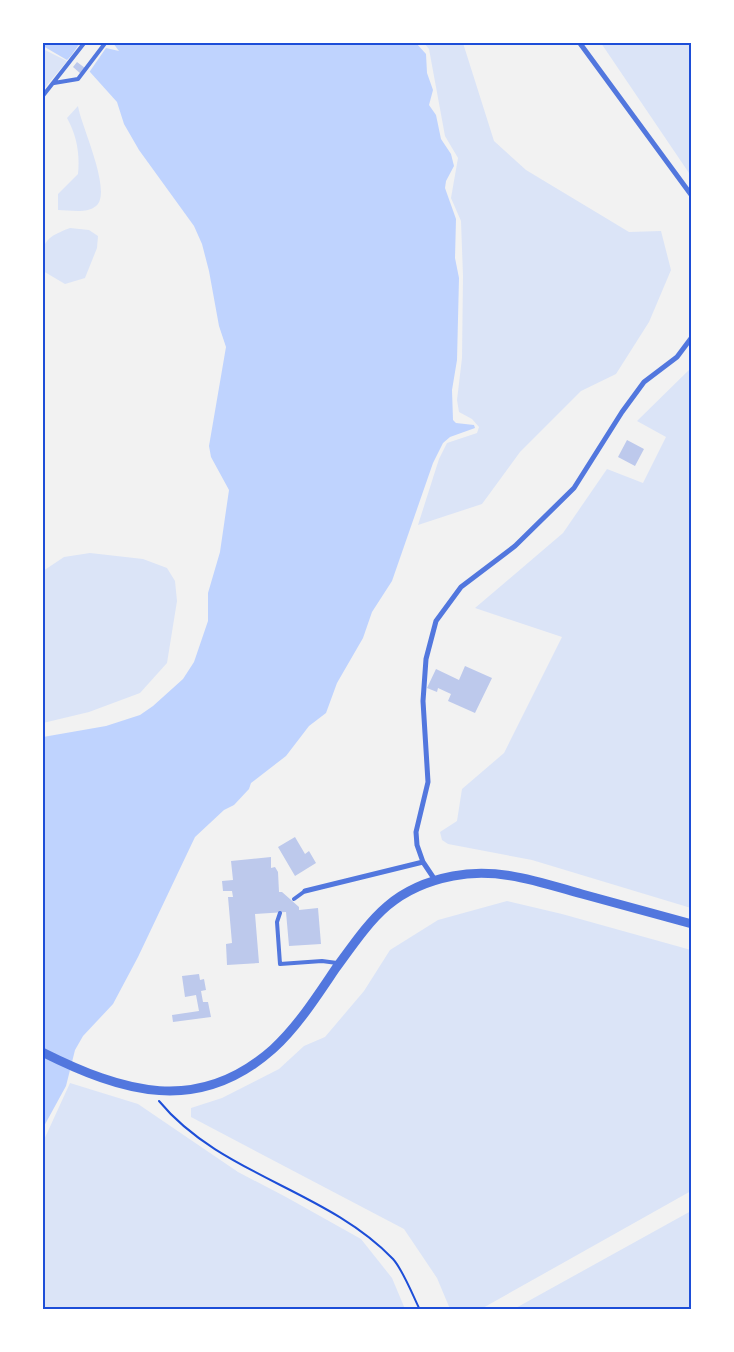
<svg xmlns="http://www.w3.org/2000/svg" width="734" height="1352" font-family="'Fira Sans Condensed',sans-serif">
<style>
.green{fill:#dbe4f7}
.water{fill:#bfd3fe}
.pier{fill:#f2f2f2}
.building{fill:#bdc9ec}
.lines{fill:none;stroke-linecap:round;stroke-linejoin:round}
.path{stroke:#1d4ed8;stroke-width:2}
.service{stroke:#5277de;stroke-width:4}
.minor{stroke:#5277de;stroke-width:5}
.tertiary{stroke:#5277de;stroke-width:9}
.neatline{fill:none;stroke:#1d4ed8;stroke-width:2}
</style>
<rect width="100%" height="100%" fill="#f2f2f2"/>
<!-- green -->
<path class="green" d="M 424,43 L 463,43 L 494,141 L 526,170 L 629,232 L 661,231 L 671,270 L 649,322 L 616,374 L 581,391 L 520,452 L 482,504 L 418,525 L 439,459 L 447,443 L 477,433 L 479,427 L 472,419 L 459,412 L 457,400 L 462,358 L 463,276 L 461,221 L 451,198 L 458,158 L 445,136 L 429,49 Z
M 601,43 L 691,43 L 691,176 Z
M 43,49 L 67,61 L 43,90 Z
M 78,106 C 81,126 113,192 96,206 C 87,214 69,210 58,210 L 58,194 L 78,174 C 80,154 77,136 67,118 Z
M 70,228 L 89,230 L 98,236 L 97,248 L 85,278 L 65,284 L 43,271 C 39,243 46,237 70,228 Z
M 691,368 L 691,908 L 532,860 L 448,844 L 442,840 L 440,832 L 457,821 L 462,789 L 504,753 L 562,637 L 475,608 L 563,533 L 607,469 L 643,483 L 666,437 L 637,421 Z
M 90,553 L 143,559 L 167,568 L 175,581 L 177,601 L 167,663 L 140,693 L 89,712 L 43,723 L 43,571 L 64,557 Z
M 507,901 L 562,914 L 691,950 L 691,1191 L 481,1309 L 450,1309 L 437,1278 L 404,1229 L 191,1117 L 191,1108 L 222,1098 L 279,1069 L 304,1046 L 325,1037 L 364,991 L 390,950 L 438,920 Z
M 70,1083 L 138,1104 L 238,1172 L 286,1197 L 361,1239 L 392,1278 L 405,1309 L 43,1309 L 43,1142 Z
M 691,1211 L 691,1309 L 514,1309 Z"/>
<!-- water -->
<path class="water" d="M 43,43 L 416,43 L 426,54 L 427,73 L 433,90 L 429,105 L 436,115 L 441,139 L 451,154 L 454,166 L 446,181 L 445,188 L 456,219 L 455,258 L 459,278 L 457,360 L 452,390 L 453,420 L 456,423 L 474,425 L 475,428 L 450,437 L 443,443 L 433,463 L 392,581 L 372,612 L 363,638 L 337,683 L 326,713 L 309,726 L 286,756 L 251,783 L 249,789 L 234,805 L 224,810 L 195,837 L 138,957 L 113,1004 L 83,1036 L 75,1050 L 66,1086 L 43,1128 L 43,737 L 106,726 L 140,715 L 153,706 L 183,679 L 194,662 L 208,621 L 208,593 L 220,552 L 229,490 L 211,457 L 209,446 L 226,347 L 219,326 L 209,271 L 202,244 L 194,226 L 139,150 L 124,124 L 117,102 L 90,72 L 71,56 L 67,60 L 43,46 Z"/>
<!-- pier -->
<path class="pier" d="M 80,43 L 113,43 L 119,51 L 106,48 L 88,74 L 71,60 L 66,63 Z"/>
<!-- building -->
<path class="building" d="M 77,62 L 85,68 L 81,74 L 73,67 Z
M 627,440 L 644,449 L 635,466 L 618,457 Z
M 465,666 L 492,678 L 475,713 L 448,701 L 451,694 L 438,688 L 437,692 L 427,688 L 436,669 L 459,680 Z
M 295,837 L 305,854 L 309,851 L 316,863 L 295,876 L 278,847 Z
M 271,857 L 271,868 L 275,867 L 278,872 L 279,892 L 282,892 L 299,907 L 299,910 L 318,908 L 321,944 L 289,946 L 286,912 L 255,914 L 259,963 L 227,965 L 226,944 L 232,943 L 228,897 L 233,897 L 232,891 L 223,891 L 222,881 L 233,880 L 231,861 Z
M 199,974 L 200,980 L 204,979 L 206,990 L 201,991 L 203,1002 L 208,1002 L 211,1017 L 173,1022 L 172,1015 L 199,1011 L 196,995 L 185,997 L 182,976 Z"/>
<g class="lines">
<!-- path -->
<path class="path" d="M 159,1101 C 220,1175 327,1190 393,1259 C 403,1270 413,1296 420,1310"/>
<!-- service -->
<path class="service" d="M 54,83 L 78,79 L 106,42
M 42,97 L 85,42
M 294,899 L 305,891
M 280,913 L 277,922 L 280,964 L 322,961 L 337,963"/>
<!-- minor -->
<path class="minor" d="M 579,42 L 692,196
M 435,880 L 423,862 L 417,845 L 416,832 L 428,782 L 423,701 L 426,659 L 436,621 L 461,587 L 515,546 L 574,488 L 622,412 L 644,382 L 677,357 L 692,337
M 305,891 L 423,862"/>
<!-- tertiary -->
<path class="tertiary" d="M 42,1052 C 122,1092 198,1116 273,1049 C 298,1026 317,996 336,968 C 371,920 391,888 453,876 C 498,867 539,882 582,894 C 619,904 655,914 692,924"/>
</g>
<!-- border -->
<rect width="734" height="1352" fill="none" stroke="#ffffff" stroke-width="88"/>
<rect x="44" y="44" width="646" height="1264" class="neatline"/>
</svg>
